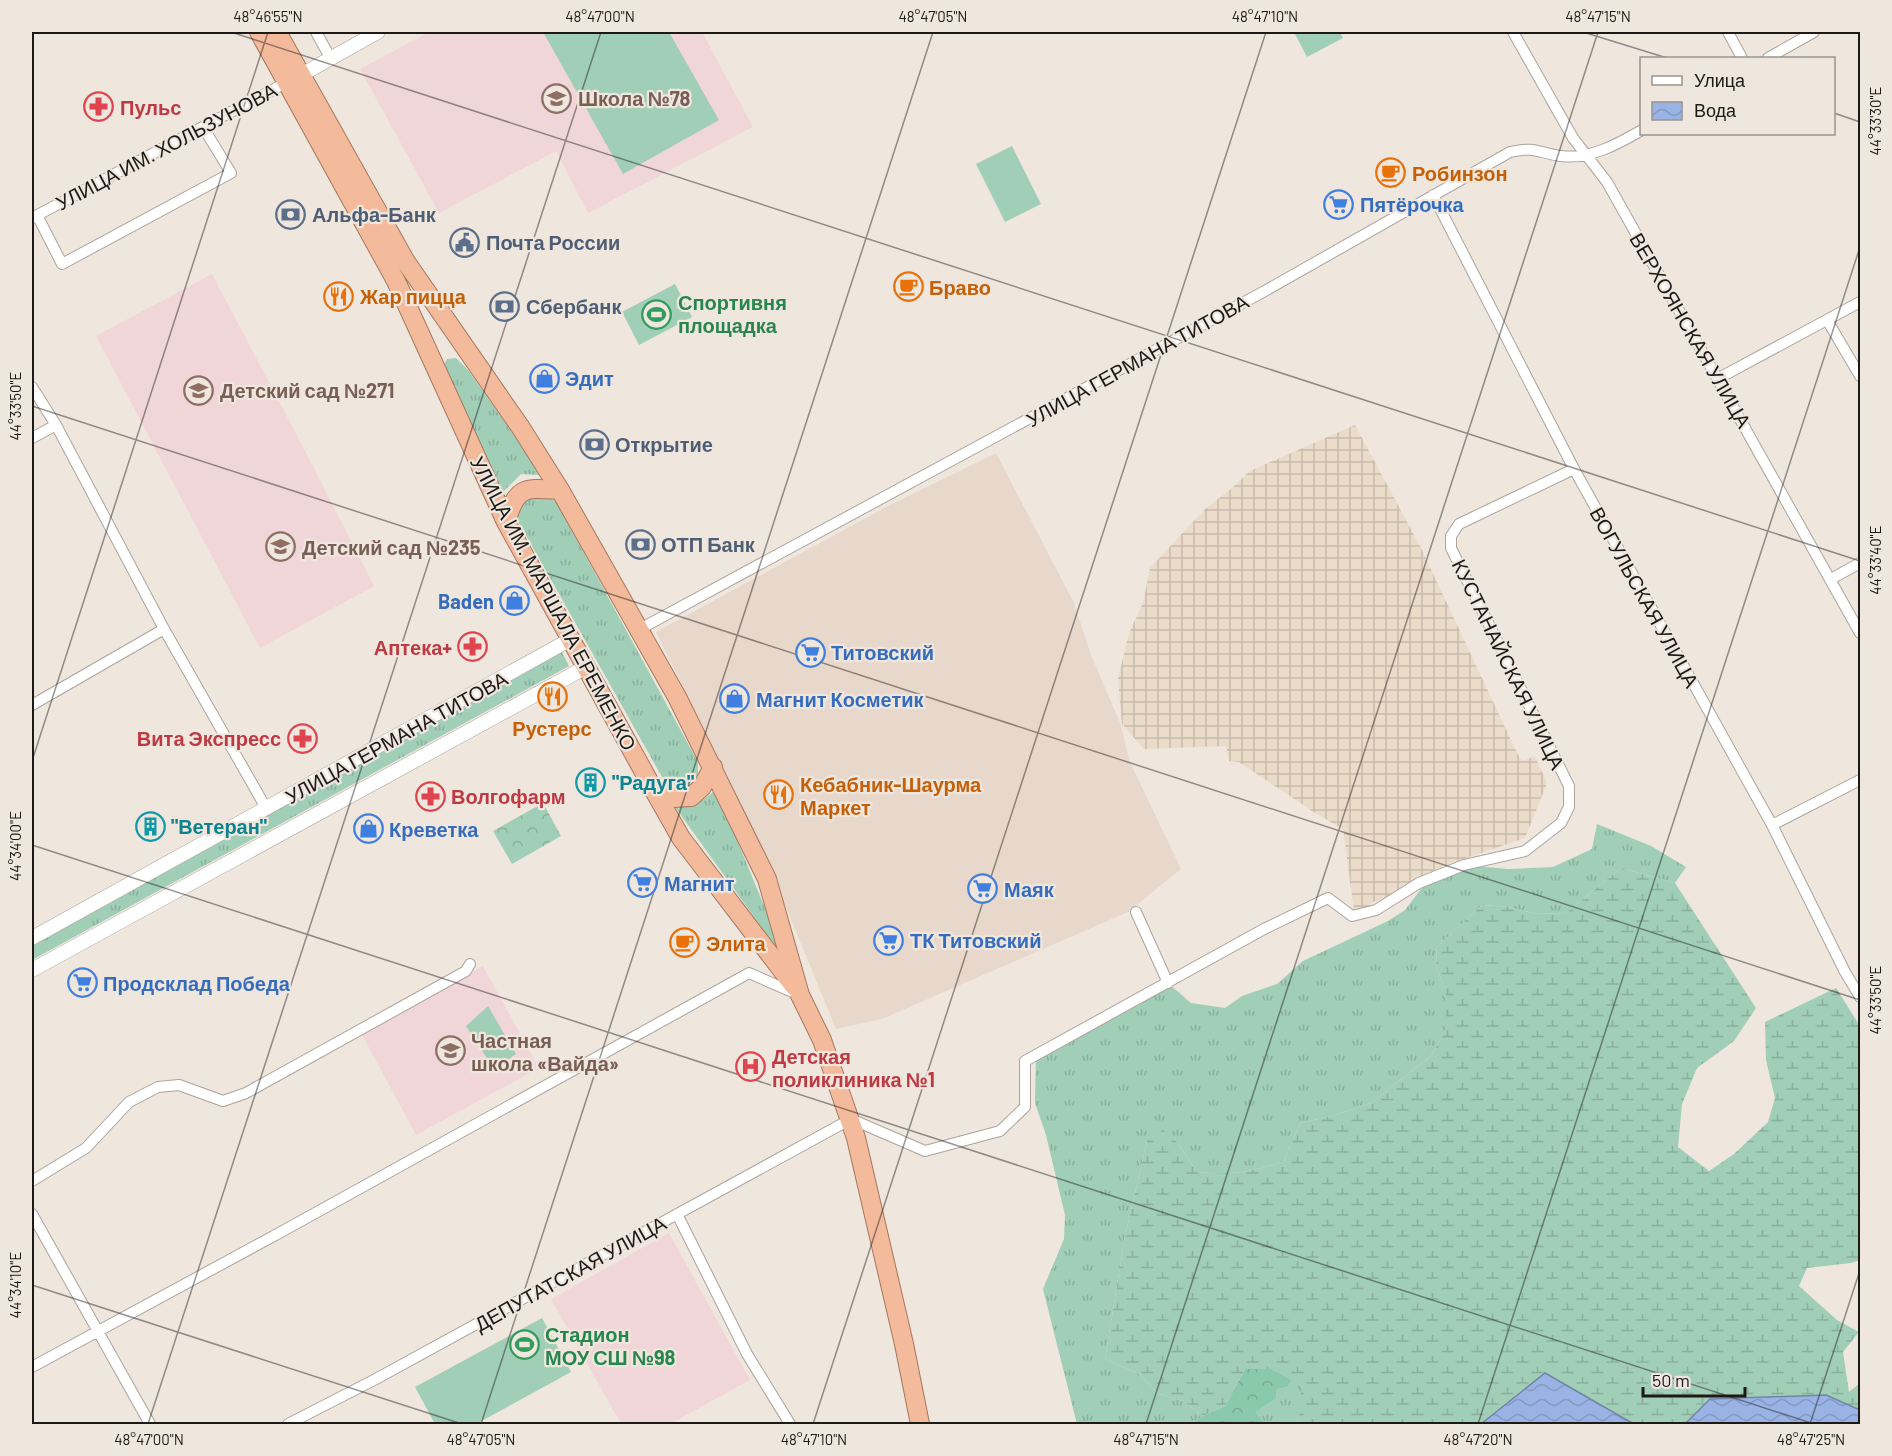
<svg xmlns="http://www.w3.org/2000/svg" width="1892" height="1456" font-family="Barlow,sans-serif">
<style>
.built{fill:#e8d8cc}
.industrial{fill:url(#industrial-grid)}
.education{fill:#f1d6d9}
.grass{fill:url(#grass-tufts)}
.forest{fill:url(#forest-crowns)}
.wetland{fill:url(#wetland-marsh)}
.park{fill:url(#park-crowns)}
.pitch{fill:#a0ceb7}
.water{fill:url(#water-waves);stroke:#7485a7;stroke-width:1.5}
.lines{fill:none;stroke-linecap:round;stroke-linejoin:round}
.minor-casing{stroke:#aca39c;stroke-width:12}
.tertiary-casing{stroke:#aca39c;stroke-width:15}
.trunk-casing{stroke:#a6775d;stroke-width:20}
.minor{stroke:#fff;stroke-width:10}
.tertiary{stroke:#fff;stroke-width:14}
.trunk{stroke:#f3bb9c;stroke-width:18}
.ticks{fill:none;stroke:#1c1916;stroke-width:1.5;stroke-opacity:0.45}
.labels{text-anchor:middle;dominant-baseline:central;stroke-width:4.5;stroke-linejoin:round;paint-order:stroke}
.education-label{font-size:20px;font-weight:bold;fill:#785e54;stroke:#efe6de;text-anchor:start}
.health-label{font-size:20px;font-weight:bold;fill:#be3a42;stroke:#efe6de;text-anchor:start}
.street-label{font-size:20px;fill:#1c1916;stroke:#efe6de}
.food-label{font-size:20px;font-weight:bold;fill:#c56008;stroke:#efe6de;text-anchor:start}
.shop-label{font-size:20px;font-weight:bold;fill:#366cbe;stroke:#efe6de;text-anchor:start}
.service-label{font-size:20px;font-weight:bold;fill:#4e5e75;stroke:#efe6de;text-anchor:start}
.leisure-label{font-size:20px;font-weight:bold;fill:#27864d;stroke:#efe6de;text-anchor:start}
.culture-label{font-size:20px;font-weight:bold;fill:#0d838f;stroke:#efe6de;text-anchor:start}
.neatline{fill:none;stroke:#1c1916;stroke-width:2}
.ticks-label{font-size:15px;text-anchor:middle;fill:#1c1916}
</style>
<defs>
<pattern id="industrial-grid" width="8" height="8" patternUnits="userSpaceOnUse" patternTransform="scale(1.5)"><rect width="8" height="8" fill="#ebdbc9"/><path d="M0 4h8M4 0v8" fill="none" stroke="#c9bbac"/></pattern>
<pattern id="grass-tufts" width="24" height="20" patternUnits="userSpaceOnUse" patternTransform="scale(1.5)"><rect width="24" height="20" fill="#a0ceb7"/><path d="M3 7l-1-3M5 7V3M7 7l1-3M15 17l-1-3M17 17v-4M19 17l1-3" fill="none" stroke="#89b09d"/></pattern>
<pattern id="forest-crowns" width="20" height="18" patternUnits="userSpaceOnUse" patternTransform="scale(1.5)"><rect width="20" height="18" fill="#8bc9ab"/><path d="M2 6a3 3 0 1 1 6 0M12 15a3 3 0 1 1 6 0" fill="none" stroke="#77ac92"/></pattern>
<pattern id="wetland-marsh" width="20" height="14" patternUnits="userSpaceOnUse" patternTransform="scale(1.5)"><rect width="20" height="14" fill="#a0ceb7"/><path d="M1 5h8M5 5V1M11 12h8M15 12V8" fill="none" stroke="#89b09d"/></pattern>
<pattern id="park-crowns" width="20" height="18" patternUnits="userSpaceOnUse" patternTransform="scale(1.5)"><rect width="20" height="18" fill="#a0ceb7"/><path d="M2 6a3 3 0 1 1 6 0M12 15a3 3 0 1 1 6 0" fill="none" stroke="#89b09d"/></pattern>
<pattern id="water-waves" width="16" height="10" patternUnits="userSpaceOnUse" patternTransform="scale(1.5)"><rect width="16" height="10" fill="#9ab3e5"/><path d="M0 5q4-4 8 0t8 0" fill="none" stroke="#8499c4"/></pattern>
</defs>
<rect width="100%" height="100%" fill="#efe6de"/>
<!-- built -->
<path class="built" d="M 996,453 L 1074,603 L 1091,655 L 1121,725 L 1129,760 L 1181,869 L 1128,912 L 882,1019 L 836,1029 L 758,839 L 656,632 L 888,506 Z"/>
<!-- industrial -->
<path class="industrial" d="M 1355,425 L 1421,548 L 1518,755 L 1522,761 L 1535,756 L 1547,783 L 1525,838 L 1449,864 L 1428,873 L 1396,895 L 1370,903 L 1370,908 L 1354,911 L 1343,829 L 1315,813 L 1239,762 L 1229,761 L 1226,746 L 1144,749 L 1122,724 L 1118,679 L 1129,633 L 1143,603 L 1150,568 L 1205,509 L 1231,489 L 1250,471 Z"/>
<!-- education -->
<path class="education" d="M 429,32 L 702,32 L 753,127 L 588,213 L 556,151 L 439,213 L 360,69 Z
M 212,274 L 302,445 L 374,586 L 260,648 L 96,336 Z
M 483,966 L 539,1068 L 416,1135 L 361,1033 Z
M 669,1233 L 750,1380 L 670,1424 L 621,1424 L 551,1299 Z"/>
<!-- grass -->
<path class="grass" d="M 456,358 L 468,370 L 542,475 L 521,474 L 501,494 L 443,367 L 447,359 Z
M 540,495 L 554,498 L 698,762 L 698,775 L 688,785 L 672,786 L 662,777 L 518,521 L 518,506 L 526,498 Z
M 562,652 L 569,666 L 32,960 L 32,942 Z
M 716,789 L 776,935 L 775,946 L 675,807 C 694,806 702,803 716,789 Z
M 1597,824 L 1651,846 L 1686,867 L 1675,883 L 1621,868 L 1566,913 L 1537,914 L 1508,907 L 1482,905 L 1437,947 L 1436,967 L 1446,992 L 1446,1029 L 1431,1056 L 1371,1103 L 1332,1116 L 1300,1123 L 1284,1161 C 1251,1173 1232,1175 1197,1172 L 1175,1139 L 1147,1141 L 1125,1236 L 1105,1359 L 1139,1374 L 1157,1393 L 1183,1401 L 1203,1416 L 1191,1424 L 1077,1424 L 1043,1289 L 1064,1239 L 1065,1215 L 1046,1135 L 1035,1103 L 1036,1055 L 1168,983 L 1191,1003 L 1225,1008 L 1242,996 L 1277,984 L 1303,961 L 1388,921 L 1405,910 L 1428,880 L 1464,865 L 1508,869 L 1553,867 L 1592,849 Z
M 1292,1380 L 1303,1386 L 1298,1419 L 1294,1424 L 1265,1424 L 1256,1412 L 1276,1399 L 1277,1389 L 1288,1387 Z"/>
<!-- forest -->
<path class="forest" d="M 1245,1369 L 1272,1369 L 1292,1380 L 1288,1387 L 1277,1389 L 1276,1399 L 1256,1412 L 1265,1424 L 1191,1424 L 1203,1416 L 1225,1406 Z"/>
<!-- wetland -->
<path class="wetland" d="M 1621,868 L 1675,883 L 1756,1008 L 1734,1041 L 1697,1068 L 1682,1104 L 1678,1147 L 1709,1171 L 1734,1154 L 1768,1122 L 1775,1098 L 1766,1060 L 1765,1022 L 1836,988 L 1860,1026 L 1860,1260 L 1851,1263 L 1807,1268 L 1799,1286 L 1837,1320 L 1859,1332 L 1843,1352 L 1849,1392 L 1860,1383 L 1860,1424 L 1294,1424 L 1298,1419 L 1302,1386 L 1272,1369 L 1245,1369 L 1225,1406 L 1203,1416 L 1183,1401 L 1157,1393 L 1139,1374 L 1105,1359 L 1125,1236 L 1147,1141 L 1163,1130 L 1175,1139 L 1197,1172 C 1232,1175 1251,1173 1284,1161 L 1300,1123 L 1332,1116 L 1371,1103 L 1431,1056 L 1446,1029 L 1446,992 L 1436,967 L 1437,947 L 1482,905 L 1508,907 L 1537,914 L 1566,913 Z"/>
<!-- park -->
<path class="park" d="M 543,803 L 561,836 L 512,864 L 493,831 Z"/>
<!-- pitch -->
<path class="pitch" d="M 543,32 L 669,32 L 719,120 L 623,174 Z
M 1294,32 L 1340,32 L 1343,38 L 1307,57 Z
M 1012,146 L 1041,204 L 1005,222 L 976,164 Z
M 675,284 L 692,317 L 639,345 L 622,312 Z
M 488,1006 L 516,1054 L 494,1069 L 466,1026 Z
M 542,1318 L 571,1372 L 476,1424 L 435,1424 L 415,1387 Z"/>
<!-- water -->
<path class="water" d="M 1545,1373 L 1634,1424 L 1481,1424 Z
M 1826,1395 L 1860,1410 L 1860,1424 L 1685,1424 L 1710,1399 Z"/>
<g class="lines">
<defs>
<path id="minor" d="M 316,32 L 331,59
M 1513,32 L 1573,138 L 1607,182 L 1860,633
M 1728,32 L 1742,58
M 1768,58 L 1814,32
M 1433,195 L 1574,469 L 1772,825 L 1845,972 L 1860,997
M 37,215 L 62,264 L 231,173 L 203,127
M 32,218 L 291,80
M 1827,320 L 1860,376
M 1719,378 L 1860,302
M 32,387 L 56,425 L 164,629 L 266,808
M 32,438 L 56,425
M 1831,579 L 1860,563
M 640,629 L 1263,292 L 1510,152 C 1536,146 1538,153 1561,156 C 1589,160 1618,144 1642,130
M 32,705 L 164,629
M 1772,825 L 1860,780
M 1136,912 L 1168,983
M 32,1181 L 86,1148 L 129,1102 L 158,1087 L 179,1085 L 223,1101 L 246,1093 L 466,971 L 470,964
M 32,1214 L 150,1424
M 677,1214 L 747,1354 L 790,1424
M 32,1367 L 281,1232 L 749,973 L 797,994
M 288,1424 L 374,1380 L 851,1119 L 925,1151 L 1000,1131 L 1025,1107 L 1025,1061 L 1264,929 L 1328,898 L 1352,916 L 1376,910 L 1419,883 L 1464,865 L 1525,851 L 1561,823 L 1569,807 L 1569,786 L 1451,548 L 1451,536 L 1459,524 L 1574,469"/>
<path id="tertiary" d="M 301,75 L 378,32
M 32,938 L 571,639
M 32,970 L 586,667"/>
<path id="trunk" d="M 259,32 L 396,281 L 506,522 L 656,794 L 681,838 L 794,986
M 277,32 L 406,262 L 521,428 L 560,490 L 677,697 L 767,879 L 800,995 L 822,1040 L 856,1138 L 904,1344 L 920,1424
M 506,522 C 517,485 525,488 560,490
M 656,794 L 673,798 L 691,797 L 702,787 L 713,767"/>
</defs>
<!-- minor casing -->
<use href="#minor" class="minor-casing"/>
<!-- tertiary casing -->
<use href="#tertiary" class="tertiary-casing"/>
<!-- trunk casing -->
<use href="#trunk" class="trunk-casing"/>
<!-- minor -->
<use href="#minor" class="minor"/>
<!-- tertiary -->
<use href="#tertiary" class="tertiary"/>
<!-- trunk -->
<use href="#trunk" class="trunk"/>
</g>
<!-- ticks -->
<path class="ticks" d="M 231,32 L 1860,561M 1583,32 L 1667,58M 1834,113 L 1860,122M 32,406 L 1860,1000M 32,761 L 268,32M 32,845 L 1814,1424M 32,1285 L 462,1424M 148,1424 L 601,32M 481,1424 L 933,32M 813,1424 L 1266,32M 1146,1424 L 1598,32M 1478,1424 L 1860,247M 1810,1424 L 1860,1270"/>
<!-- icons -->
<defs>
<symbol id="school-ring" viewBox="-11 -11 22 22"><circle r="9.5" fill="#efe6de" stroke="#8d6e63" stroke-width="1.5"/><path d="M0-5L7-2L0 1L-7-2ZM-4 1L0 2.5L4 1V4Q0 6-4 4Z" fill="#8d6e63"/></symbol>
<symbol id="pharmacy-ring" viewBox="-11 -11 22 22"><circle r="9.5" fill="#efe6de" stroke="#e0444e" stroke-width="1.5"/><path d="M-2-6h4v4h4v4h-4v4h-4v-4h-4v-4h4Z" fill="#e0444e"/></symbol>
<symbol id="cafe-ring" viewBox="-11 -11 22 22"><circle r="9.5" fill="#efe6de" stroke="#e8710a" stroke-width="1.5"/><path d="M-5.5-4.5H6V0H3Q3 3.5 0 3.5H-2.5Q-5.5 3.5-5.5 0ZM3-3.2v2h1.7v-2ZM-6 4.5H4V6H-6Z" fill="#e8710a"/></symbol>
<symbol id="supermarket-ring" viewBox="-11 -11 22 22"><circle r="9.5" fill="#efe6de" stroke="#3f7fe0" stroke-width="1.5"/><path d="M-6-5.5h2.5l.6 2H6L4.5 2H-2.5L-4.4-4H-6ZM-1.5 3.2a1.3 1.3 0 1 0 .1 0ZM3 3.2a1.3 1.3 0 1 0 .1 0Z" fill="#3f7fe0"/></symbol>
<symbol id="bank-ring" viewBox="-11 -11 22 22"><circle r="9.5" fill="#efe6de" stroke="#5c6f8a" stroke-width="1.5"/><path d="M-6-4H6V4H-6ZM0-2.3a2.3 2.3 0 1 0 0 4.6a2.3 2.3 0 1 0 0-4.6Z" fill="#5c6f8a"/></symbol>
<symbol id="civic-ring" viewBox="-11 -11 22 22"><circle r="9.5" fill="#efe6de" stroke="#5c6f8a" stroke-width="1.5"/><path d="M-.6-6.5H3V-4.5H.6V-3L4-1V1h2V6H-6V1h2V-1L-.6-3ZM-1.2 2.5V6h2.4V2.5Z" fill="#5c6f8a"/></symbol>
<symbol id="restaurant-ring" viewBox="-11 -11 22 22"><circle r="9.5" fill="#efe6de" stroke="#e8710a" stroke-width="1.5"/><path d="M-5-6h1v4h1v-4h1v4h1v-4h1v5L-1.5 .5V6h-2V.5L-5-1ZM5-6V6H3V1.5H1.5Q1.5-4 5-6Z" fill="#e8710a"/></symbol>
<symbol id="stadium-ring" viewBox="-11 -11 22 22"><circle r="9.5" fill="#efe6de" stroke="#2e9e5b" stroke-width="1.5"/><path d="M0-5a6.5 5 0 1 0 0 10a6.5 5 0 1 0 0-10ZM-3.5-1.8h7v3.6h-7Z" fill="#2e9e5b"/></symbol>
<symbol id="shop-ring" viewBox="-11 -11 22 22"><circle r="9.5" fill="#efe6de" stroke="#3f7fe0" stroke-width="1.5"/><path d="M-5-2.5h2.3a2.7 3.5 0 0 1 5.4 0H5L5.5 6h-11ZM-1.5-2.5h3a1.5 2.3 0 0 0-3 0Z" fill="#3f7fe0"/></symbol>
<symbol id="building-ring" viewBox="-11 -11 22 22"><circle r="9.5" fill="#efe6de" stroke="#0f9aa8" stroke-width="1.5"/><path d="M-4-6H4V6H1V3H-1V6H-4ZM-2.5-4.3h1.7v1.8h-1.7ZM.8-4.3h1.7v1.8H.8ZM-2.5-1h1.7V.8h-1.7ZM.8-1h1.7V.8H.8Z" fill="#0f9aa8"/></symbol>
<symbol id="hospital-ring" viewBox="-11 -11 22 22"><circle r="9.5" fill="#efe6de" stroke="#e0444e" stroke-width="1.5"/><path d="M-5-5h3v3.5h4V-5h3V5h-3V1.5h-4V5h-3Z" fill="#e0444e"/></symbol>
</defs>
<g fill-rule="evenodd">
<use href="#school-ring" x="540" y="82" width="33" height="33"/>
<use href="#pharmacy-ring" x="82" y="90" width="33" height="33"/>
<use href="#cafe-ring" x="1374" y="156" width="33" height="33"/>
<use href="#supermarket-ring" x="1322" y="188" width="33" height="33"/>
<use href="#bank-ring" x="274" y="198" width="33" height="33"/>
<use href="#civic-ring" x="448" y="226" width="33" height="33"/>
<use href="#cafe-ring" x="892" y="270" width="33" height="33"/>
<use href="#restaurant-ring" x="322" y="280" width="33" height="33"/>
<use href="#bank-ring" x="488" y="290" width="33" height="33"/>
<use href="#stadium-ring" x="640" y="298" width="33" height="33"/>
<use href="#shop-ring" x="528" y="362" width="33" height="33"/>
<use href="#school-ring" x="182" y="374" width="33" height="33"/>
<use href="#bank-ring" x="578" y="428" width="33" height="33"/>
<use href="#bank-ring" x="624" y="528" width="33" height="33"/>
<use href="#school-ring" x="264" y="530" width="33" height="33"/>
<use href="#shop-ring" x="498" y="584" width="33" height="33"/>
<use href="#pharmacy-ring" x="456" y="630" width="33" height="33"/>
<use href="#supermarket-ring" x="794" y="636" width="33" height="33"/>
<use href="#restaurant-ring" x="536" y="680" width="33" height="33"/>
<use href="#shop-ring" x="718" y="682" width="33" height="33"/>
<use href="#pharmacy-ring" x="286" y="722" width="33" height="33"/>
<use href="#building-ring" x="574" y="766" width="33" height="33"/>
<use href="#restaurant-ring" x="762" y="778" width="33" height="33"/>
<use href="#pharmacy-ring" x="414" y="780" width="33" height="33"/>
<use href="#building-ring" x="134" y="810" width="33" height="33"/>
<use href="#shop-ring" x="352" y="812" width="33" height="33"/>
<use href="#supermarket-ring" x="626" y="866" width="33" height="33"/>
<use href="#supermarket-ring" x="966" y="872" width="33" height="33"/>
<use href="#supermarket-ring" x="872" y="924" width="33" height="33"/>
<use href="#cafe-ring" x="668" y="926" width="33" height="33"/>
<use href="#supermarket-ring" x="66" y="966" width="33" height="33"/>
<use href="#school-ring" x="434" y="1034" width="33" height="33"/>
<use href="#hospital-ring" x="734" y="1050" width="33" height="33"/>
<use href="#stadium-ring" x="508" y="1328" width="33" height="33"/>
</g>
<g class="labels">
<!-- education labels -->
<g class="education-label">
<text x="578" y="98">Школа №78</text>
<text x="220" y="390">Детский сад №271</text>
<text x="302" y="547">Детский сад №235</text>
<text x="471" y="1040">Частная<tspan x="471" dy="23">школа «Вайда»</tspan></text>
</g>
<!-- health labels -->
<g class="health-label">
<text x="120" y="107">Пульс</text>
<text x="452" y="647" text-anchor="end">Аптека+</text>
<text x="281" y="738" text-anchor="end">Вита Экспресс</text>
<text x="451" y="796">Волгофарм</text>
<text x="772" y="1056">Детская<tspan x="772" dy="23">поликлиника №1</tspan></text>
</g>
<!-- street labels -->
<g class="street-label">
<text transform="translate(166 146) rotate(-28)">УЛИЦА ИМ. ХОЛЬЗУНОВА</text>
<text transform="translate(1691 330) rotate(60)">ВЕРХОЯНСКАЯ УЛИЦА</text>
<text transform="translate(1137 360) rotate(-29)">УЛИЦА ГЕРМАНА ТИТОВА</text>
<text transform="translate(1645 597) rotate(61)">ВОГУЛЬСКАЯ УЛИЦА</text>
<text transform="translate(554 603) rotate(62)">УЛИЦА ИМ. МАРШАЛА ЕРЕМЕНКО</text>
<text transform="translate(1509 664) rotate(64)">КУСТАНАЙСКАЯ УЛИЦА</text>
<text transform="translate(396 737) rotate(-29)">УЛИЦА ГЕРМАНА ТИТОВА</text>
<text transform="translate(570 1273) rotate(-29)">ДЕПУТАТСКАЯ УЛИЦА</text>
</g>
<!-- food labels -->
<g class="food-label">
<text x="1412" y="173">Робинзон</text>
<text x="929" y="287">Браво</text>
<text x="360" y="296">Жар пицца</text>
<text x="552" y="728" text-anchor="middle">Рустерс</text>
<text x="800" y="784">Кебабник-Шаурма<tspan x="800" dy="23">Маркет</tspan></text>
<text x="706" y="943">Элита</text>
</g>
<!-- shop labels -->
<g class="shop-label">
<text x="1360" y="204">Пятёрочка</text>
<text x="565" y="378">Эдит</text>
<text x="494" y="601" text-anchor="end">Baden</text>
<text x="831" y="652">Титовский</text>
<text x="756" y="699">Магнит Косметик</text>
<text x="389" y="829">Креветка</text>
<text x="664" y="883">Магнит</text>
<text x="1004" y="889">Маяк</text>
<text x="910" y="940">ТК Титовский</text>
<text x="103" y="983">Продсклад Победа</text>
</g>
<!-- service labels -->
<g class="service-label">
<text x="312" y="214">Альфа-Банк</text>
<text x="486" y="242">Почта России</text>
<text x="526" y="306">Сбербанк</text>
<text x="615" y="444">Открытие</text>
<text x="661" y="544">ОТП Банк</text>
</g>
<!-- leisure labels -->
<g class="leisure-label">
<text x="678" y="302">Спортивня<tspan x="678" dy="23">площадка</tspan></text>
<text x="545" y="1334">Стадион<tspan x="545" dy="23">МОУ СШ №98</tspan></text>
</g>
<!-- culture labels -->
<g class="culture-label">
<text x="612" y="782">"Радуга"</text>
<text x="171" y="826">"Ветеран"</text>
</g>
</g>
<!-- border -->
<rect width="1892" height="1456" fill="none" stroke="#efe6de" stroke-width="66"/>
<!-- legend -->
<rect x="1640" y="57" width="195" height="78" fill="#efe6de" stroke="#9b948e" stroke-width="1.5"/>
<rect x="1652" y="76" width="30" height="9" fill="#ffffff" stroke="#9b948e" stroke-width="1.5"/>
<text x="1694" y="87" font-size="18" fill="#1c1916">Улица</text>
<rect x="1652" y="102" width="30" height="18" fill="url(#water-waves)" stroke="#9b948e" stroke-width="1.5"/>
<text x="1694" y="117" font-size="18" fill="#1c1916">Вода</text>
<!-- scale -->
<path d="M1643 1387v9h102v-9" fill="none" stroke="#1c1916" stroke-width="3"/>
<text x="1652" y="1387" font-size="18" fill="#1c1916" stroke="#efe6de" stroke-width="4.5" paint-order="stroke">50 m</text>
<rect x="33" y="33" width="1826" height="1390" class="neatline"/>
<g class="ticks-label">
<text x="268" y="22">48°46'55"N</text>
<text x="600" y="22">48°47'00"N</text>
<text x="933" y="22">48°47'05"N</text>
<text x="1265" y="22">48°47'10"N</text>
<text x="1598" y="22">48°47'15"N</text>
<text transform="translate(1876 121) rotate(-90)" y="5">44°33'30"E</text>
<text transform="translate(16 406) rotate(-90)" y="5">44°33'50"E</text>
<text transform="translate(1876 560) rotate(-90)" y="5">44°33'40"E</text>
<text transform="translate(16 846) rotate(-90)" y="5">44°34'00"E</text>
<text transform="translate(1876 1000) rotate(-90)" y="5">44°33'50"E</text>
<text transform="translate(16 1285) rotate(-90)" y="5">44°34'10"E</text>
<text x="149" y="1445">48°47'00"N</text>
<text x="481" y="1445">48°47'05"N</text>
<text x="814" y="1445">48°47'10"N</text>
<text x="1146" y="1445">48°47'15"N</text>
<text x="1478" y="1445">48°47'20"N</text>
<text x="1811" y="1445">48°47'25"N</text>
</g>
</svg>
